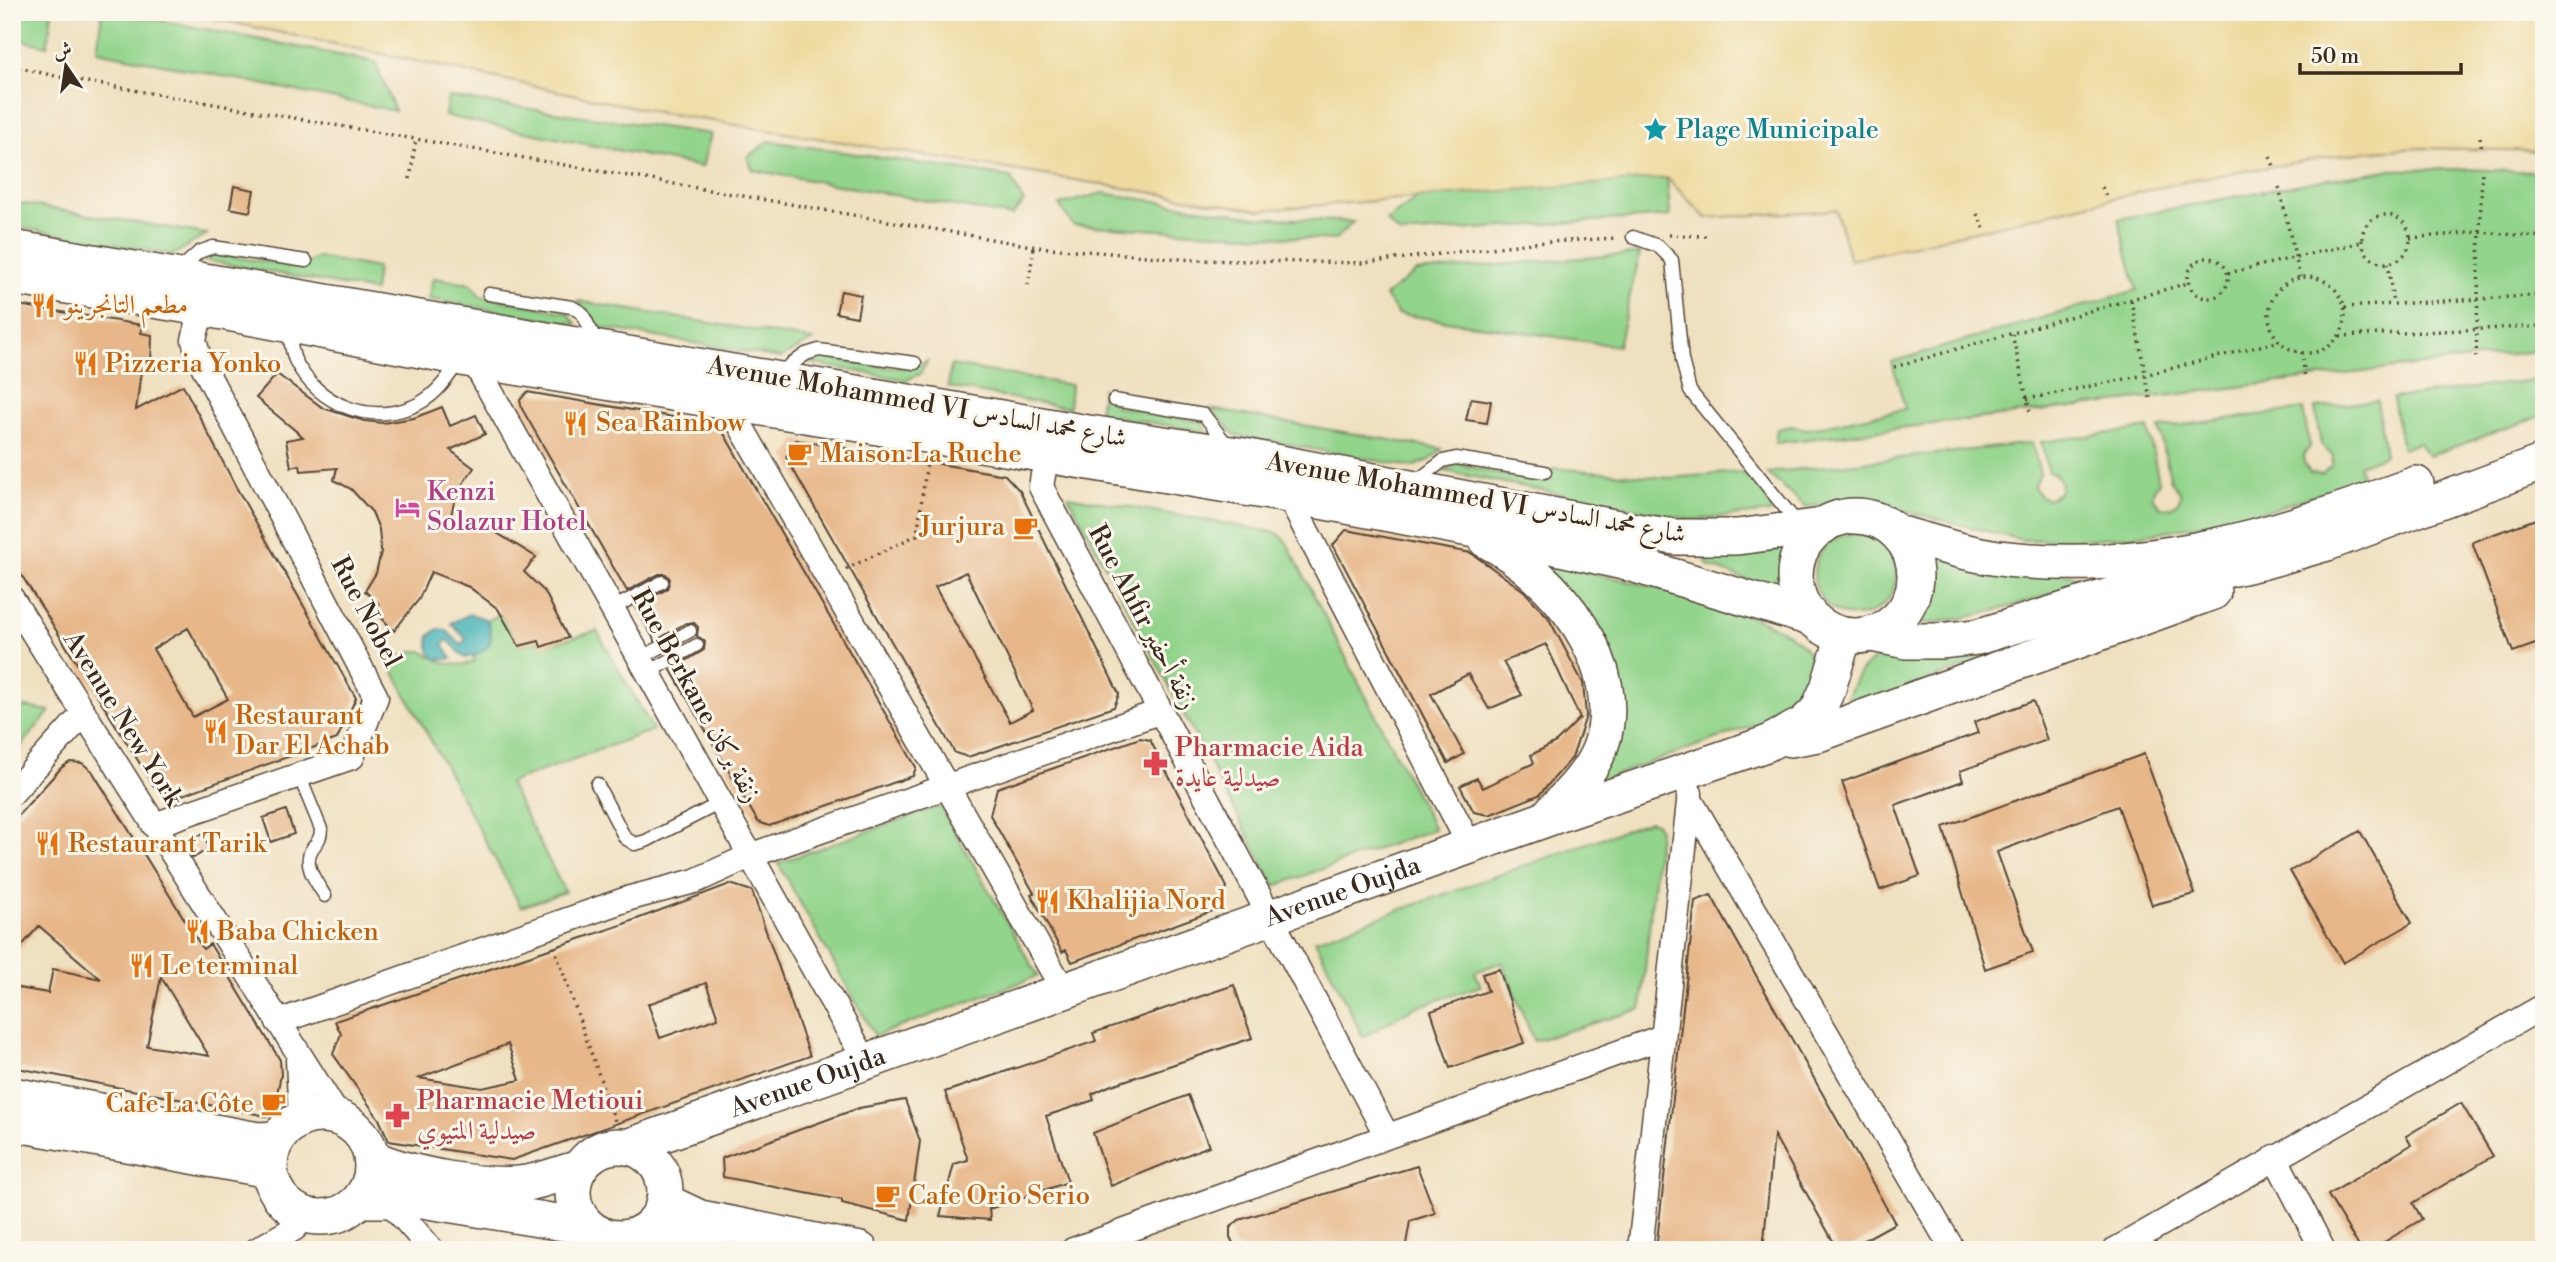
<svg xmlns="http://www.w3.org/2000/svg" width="2556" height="1262" font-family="'Libre Bodoni',Amiri,serif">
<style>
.green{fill:#92d48b;stroke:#667f54;stroke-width:2}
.sand{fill:#eeda9e;stroke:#94825e;stroke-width:2}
.water{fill:#3eb0b6;stroke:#3c6d6a;stroke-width:2}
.building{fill:#e7b789;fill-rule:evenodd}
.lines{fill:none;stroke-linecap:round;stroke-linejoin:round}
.lane-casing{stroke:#564536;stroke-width:15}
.street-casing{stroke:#564536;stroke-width:27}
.secondary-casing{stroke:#564536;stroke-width:38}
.path{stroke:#564536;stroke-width:3.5;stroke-dasharray:2 5;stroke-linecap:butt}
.lane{stroke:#fff;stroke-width:12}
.street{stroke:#fff;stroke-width:24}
.secondary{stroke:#fff;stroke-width:35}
.labels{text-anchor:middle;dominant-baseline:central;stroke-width:6;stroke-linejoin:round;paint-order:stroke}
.culture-label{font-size:26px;fill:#0d838f;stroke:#fbf7ec;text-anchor:start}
.food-label{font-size:26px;fill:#c56008;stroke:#fbf7ec;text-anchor:start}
.street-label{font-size:26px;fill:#3b2a1e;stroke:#fbf7ec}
.hotel-label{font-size:26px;fill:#b23c85;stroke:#fbf7ec;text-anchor:start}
.health-label{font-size:26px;fill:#be3a42;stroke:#fbf7ec;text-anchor:start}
</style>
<rect width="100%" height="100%" fill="#fbf7ec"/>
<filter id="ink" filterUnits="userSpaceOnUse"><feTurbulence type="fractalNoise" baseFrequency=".0143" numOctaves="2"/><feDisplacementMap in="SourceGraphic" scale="14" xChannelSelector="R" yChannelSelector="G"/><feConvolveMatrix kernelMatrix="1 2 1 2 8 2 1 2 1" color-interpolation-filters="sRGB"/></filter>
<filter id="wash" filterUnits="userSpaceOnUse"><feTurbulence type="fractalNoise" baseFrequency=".00686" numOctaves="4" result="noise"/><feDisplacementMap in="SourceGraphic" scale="28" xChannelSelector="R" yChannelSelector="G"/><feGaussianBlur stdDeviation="1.57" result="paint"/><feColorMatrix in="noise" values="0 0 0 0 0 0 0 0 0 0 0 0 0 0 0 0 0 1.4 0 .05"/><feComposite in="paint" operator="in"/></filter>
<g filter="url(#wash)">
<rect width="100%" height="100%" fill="#efe0c0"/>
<!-- green -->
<path class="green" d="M 12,12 L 52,12 L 47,46 L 12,38 Z
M 102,12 L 117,12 L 375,62 L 395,111 L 97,51 Z
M 448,97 L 711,134 L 702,167 L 445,116 Z
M 769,141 L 1010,177 L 1024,202 L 1012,216 L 753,170 L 747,157 Z
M 2462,169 L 2544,172 L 2544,350 L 1775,443 L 1777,429 L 1792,426 L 1808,429 L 1905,409 L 1892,362 L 2137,290 L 2118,219 L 2322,180 L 2388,170 Z
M 1667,178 L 1670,216 L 1400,234 L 1386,221 L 1419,197 Z
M 1103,193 L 1256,217 L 1353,222 L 1335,240 L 1073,225 L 1059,205 Z
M 12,202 L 207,234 L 173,255 L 12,226 Z
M 208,253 L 300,267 L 318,257 L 377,268 L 374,291 L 203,260 Z
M 1640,253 L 1618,346 L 1398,314 L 1385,296 L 1416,272 Z
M 433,278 L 471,284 L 480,296 L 568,313 L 576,324 L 428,299 Z
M 578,301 L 813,340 L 781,358 L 599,327 Z
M 817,356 C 845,360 906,378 928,360 L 920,374 L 906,380 L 809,363 Z
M 951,365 L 1071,385 L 1069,408 L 948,387 Z
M 2544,379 L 2544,415 L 2428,456 L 2419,443 L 2402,449 L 2393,398 Z
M 1102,389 L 1116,406 L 1202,422 L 1207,432 L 1099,414 Z
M 2377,400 L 2385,455 L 2359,465 L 2363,479 L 2270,510 L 2194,526 L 2137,536 L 2088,539 L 2023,540 L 1868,502 L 1845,501 L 1806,507 L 1767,473 L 2032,443 L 2040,474 L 2034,487 L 2040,496 L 2048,499 L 2059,493 C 2063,482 2059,474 2048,472 L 2041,442 L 2148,428 L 2159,482 L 2153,491 L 2153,498 L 2162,508 C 2172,509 2179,505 2181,494 L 2171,481 L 2159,428 L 2303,409 L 2310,447 C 2301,455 2302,464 2310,472 L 2322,474 L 2332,466 L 2333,456 L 2321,445 L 2315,408 Z
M 1211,409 L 1442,449 L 1430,460 L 1412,467 L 1235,435 Z
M 1457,464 C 1484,469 1532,489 1555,468 L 1670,478 L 1740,472 C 1757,479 1765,497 1773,512 L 1692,520 L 1444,471 Z
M 1068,496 L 1278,533 L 1287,543 L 1434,829 L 1275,886 Z
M1814 575a41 41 0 1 1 82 0a41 41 0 1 1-82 0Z
M 1794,542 L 1785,569 L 1788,595 L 1709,566 L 1705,561 L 1707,551 Z
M 1923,550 L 2095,579 C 2033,600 1975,621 1909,625 C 1923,600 1931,579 1923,550 Z
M 1540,562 C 1594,573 1778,608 1807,651 C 1827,679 1797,704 1774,718 L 1590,784 L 1613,738 Z
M 2129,608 L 1843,711 C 1851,689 1856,668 1879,657 Z
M 501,614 L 520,646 L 539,641 L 541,646 L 597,631 L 653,730 L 509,783 L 565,892 L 521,907 L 389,663 L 412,651 L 422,651 C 436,661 455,669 474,662 L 475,659 L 471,656 L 476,655 L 490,626 L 487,621 Z
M 12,705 L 50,711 L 12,757 Z
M 940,806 L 1038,976 L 875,1036 L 778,863 Z
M 1650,821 L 1656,823 L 1659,830 L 1641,1009 L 1534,1041 L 1502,962 L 1475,972 L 1481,986 L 1413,1008 L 1363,1037 L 1315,940 Z"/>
<!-- sand -->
<path class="sand" d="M 183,12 L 2544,12 L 2544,151 L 2421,148 L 2372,151 L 2328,157 L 2196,179 L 1850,260 L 1836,210 L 1706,218 L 1667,178 L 1259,210 L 657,112 Z"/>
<!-- water -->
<path class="water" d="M 470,614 L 486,619 C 498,642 487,653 465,658 L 448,640 L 443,644 L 452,659 L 435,659 L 429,651 L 429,636 L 438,629 L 446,630 L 461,645 L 466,639 L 451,623 Z"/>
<g id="blocks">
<!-- building -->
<path class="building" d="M 234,186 L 254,190 L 250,212 L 230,208 Z
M 841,291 L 861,295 L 857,317 L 836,313 Z
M 12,304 L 142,325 L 141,333 L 152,335 L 151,364 L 142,363 L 136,410 L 183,385 L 236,487 L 356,698 L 337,739 L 177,797 L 154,786 L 12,560 ZM 188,628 L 228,699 L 193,717 L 153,649 Z
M 277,374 L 323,408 L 364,421 L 383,423 L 414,418 L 442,407 L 450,426 L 476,415 L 485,434 L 450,450 L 474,468 L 456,493 L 450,520 L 487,527 L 536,557 L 524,572 L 545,592 L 568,638 L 541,647 L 539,641 L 519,646 L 498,609 L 469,587 L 431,572 L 419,599 L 394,631 L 374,610 L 379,604 L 365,591 L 376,573 L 381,552 L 379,529 L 372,512 L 351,489 L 334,480 L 337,468 L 301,471 L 300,465 L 291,467 L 286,440 L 303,437 L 256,398 Z
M 527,392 L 719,425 L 916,767 L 913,776 L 769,826 L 758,822 L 671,670 L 704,650 L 705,641 L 697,636 L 698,627 L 694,623 L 686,623 L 655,641 L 635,606 L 667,589 L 670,579 L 666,574 L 659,574 L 627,591 L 522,409 L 520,400 Z
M 1471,398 L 1491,401 L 1487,423 L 1466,420 Z
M 796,440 L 1005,475 L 1020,491 L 1119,694 L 1114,707 L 968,757 L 955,753 L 786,457 ZM 966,572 L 1033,710 L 1010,722 L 935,587 Z
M 2544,516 L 2544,641 L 2513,652 L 2472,542 Z
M 1346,530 L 1471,553 L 1524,591 L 1548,617 L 1583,683 L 1586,716 L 1572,758 L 1539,795 L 1489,815 L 1474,812 L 1460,786 L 1477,778 L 1483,788 L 1534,763 L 1531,755 L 1556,742 L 1580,718 L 1546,644 L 1503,662 L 1522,695 L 1489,709 L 1468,674 L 1431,694 L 1464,754 L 1448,763 L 1333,545 Z
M 2033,701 L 2047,740 L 1960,771 L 1963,781 L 1895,805 L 1920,876 L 1880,890 L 1842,782 L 1978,733 L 1974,722 Z
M 1140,738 L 1150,740 L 1227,887 L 1221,908 L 1072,962 L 1066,950 L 1062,952 L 1031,894 L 1034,893 L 990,815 L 997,788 Z
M 2144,754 L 2195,894 L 2152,905 L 2118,806 L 1997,852 L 2033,952 L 1985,969 L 1943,827 Z
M 70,762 L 82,763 L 92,771 L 203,949 L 210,944 L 280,1060 L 281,1075 L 272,1117 L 12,1067 L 12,987 L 48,993 L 53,969 L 101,979 L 39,926 L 12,957 L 12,822 L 61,768 ZM 161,977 L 209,1056 L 147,1046 Z
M 286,810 L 294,834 L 271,842 L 263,818 Z
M 2360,831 L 2412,923 L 2343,963 L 2290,871 Z
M 202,834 L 210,848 L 193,858 L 185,844 Z
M 730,884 L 752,891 L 810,1056 L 512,1160 L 389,1141 L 379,1119 L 333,1054 L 341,1034 L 335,1021 L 621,925 ZM 706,983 L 718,1018 L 660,1038 L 648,1004 ZM 508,1044 L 520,1080 L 482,1088 L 419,1078 Z
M 1711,895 L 1895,1223 L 1846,1250 L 1838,1250 L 1774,1135 L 1763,1250 L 1656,1250 L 1695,901 Z
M 1499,969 L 1524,1043 L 1450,1068 L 1431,1011 L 1488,991 L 1482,974 Z
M 1234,985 L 1252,1038 L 1109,1086 L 1092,1094 L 1094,1100 L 1046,1116 L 1068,1182 L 989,1209 L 990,1220 L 940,1216 L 954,1164 L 968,1160 L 945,1092 L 1096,1041 L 1093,1033 Z
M 1188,1095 L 1209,1146 L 1111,1186 L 1093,1133 Z
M 905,1100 L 920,1141 L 909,1220 L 842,1203 L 842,1200 L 723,1177 L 722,1158 L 859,1108 Z
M 2461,1103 L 2493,1156 L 2413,1203 L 2422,1219 L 2371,1250 L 2361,1250 L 2328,1195 L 2411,1145 L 2406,1136 Z
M 1417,1166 L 1435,1213 L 1410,1221 L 1405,1250 L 1244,1250 L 1234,1245 L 1230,1237 L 1230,1228 L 1239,1220 Z"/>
</g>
</g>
<g filter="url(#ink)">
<use href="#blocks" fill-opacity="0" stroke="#564536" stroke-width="2"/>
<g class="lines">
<defs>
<path id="lane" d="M 1633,237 L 1658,246 L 1672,260 L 1682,360 L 1690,391 L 1798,524
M 179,270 L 199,252 L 213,247 L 306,261
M 489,294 L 572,307 L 582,313 L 598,344
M 288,328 C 290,338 291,350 295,360 C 317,405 373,428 420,403 C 438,393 449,376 460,360
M 779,373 L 806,354 L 819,350 L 915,363
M 1114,400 L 1204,415 L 1228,446
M 1414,483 L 1443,461 L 1456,458 L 1545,472
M 613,608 L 662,582
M 641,658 L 690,631
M 649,672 L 697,645
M 299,775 L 321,829 C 321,839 317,842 312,849 C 302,865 317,883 325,896
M 597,784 L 625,838 L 635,844 L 646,841 L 722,802"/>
<path id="street" d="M 473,360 L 866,1062
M 727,402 L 1064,991
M 1046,457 L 1041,487 L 1386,1134
M 1288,495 L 1470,846
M 12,599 L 340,1119
M 12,793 L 84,713
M 1689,798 L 1953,1250
M 154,825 L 352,757 L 376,697 L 199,358 L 194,340 L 202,308
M 278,1022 L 630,898 L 695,881 L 752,855 L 1159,712
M 298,1060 L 301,1119
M 2275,1157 L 2323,1250
M 386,1198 L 432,1250
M 257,1250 L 295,1228 L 306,1216
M 1073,1250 L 1662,1037
M 1640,1250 L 1690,793
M 2115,1250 L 2544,1006"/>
<g id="secondary">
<path d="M 12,248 L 1082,432 L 1238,455 L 1629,530 L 1675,537 L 1737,537 L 1823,526"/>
<path d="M 12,277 L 202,308 L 473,360 L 1288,495 L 1507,536 L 1632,564 L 1811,618"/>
<circle cx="1855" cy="576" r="60"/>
<path d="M 1898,533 C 1934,543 1970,555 2007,559 C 2153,575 2281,533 2416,484"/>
<path d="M 1486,540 C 1555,575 1630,667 1600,748 C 1589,776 1568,795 1548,816"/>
<path d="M 1872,634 L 1907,641 L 1940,641 L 1977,637 L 2113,595 L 2261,562 L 2327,543 L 2544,462"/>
<path d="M 1790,739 L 1818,734 L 2213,592"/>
<path d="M 12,1095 L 258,1140 L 277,1139"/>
<circle cx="321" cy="1166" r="51"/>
<path d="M 12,1123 L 258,1168 L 270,1173"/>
<circle cx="619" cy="1192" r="46"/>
<path id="s1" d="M 627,1147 L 1560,814 L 1766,744 L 1804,724 L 1818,710 L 1828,688 L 1844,636"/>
<path d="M 372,1158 C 411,1175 485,1189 527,1183 C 544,1180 562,1173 579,1168"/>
<path d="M 360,1200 L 422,1200 L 588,1227"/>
<path d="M 664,1201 L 700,1218 L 860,1250"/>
<path d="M 634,1236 L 717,1250"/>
</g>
</defs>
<!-- lane casing -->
<use href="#lane" class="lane-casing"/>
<!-- street casing -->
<use href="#street" class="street-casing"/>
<!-- secondary casing -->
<use href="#secondary" class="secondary-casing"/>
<!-- path -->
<path class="path" d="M 12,66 L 64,78 L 1037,247 L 1194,260 L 1364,263 L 1532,243 L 1616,238
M 2480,137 L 2482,150
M 2270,157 L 2274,166
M 410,179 L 416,138
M 2102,187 L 2107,199
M 2279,187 L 2300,277
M 1977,214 L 1984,228
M2362 239a24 24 0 1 1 48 0a24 24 0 1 1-48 0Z
M 1669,235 L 1708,236
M 2410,238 L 2478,232 L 2544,237
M2188 278a20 20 0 1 1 40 0a20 20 0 1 1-40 0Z
M 2388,263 L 2393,304
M 2228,273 L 2362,242
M2269 315a38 38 0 1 1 76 0a38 38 0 1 1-76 0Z
M 1028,285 L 1034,247
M 2131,300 L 2150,398
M 2345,307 L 2544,295
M 2012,334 L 2030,412
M 2340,336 L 2544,326
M 2302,352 L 2305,378
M 2476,357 L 2482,169
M 1894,367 L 2188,283
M 2027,399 L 2145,375 L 2280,341
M 846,569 L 917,535 L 927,461
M 554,947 L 615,1121"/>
<!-- lane -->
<use href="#lane" class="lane"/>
<!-- street -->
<use href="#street" class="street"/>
<!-- secondary -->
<use href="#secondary" class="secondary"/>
</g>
</g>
<!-- icons -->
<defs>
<symbol id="sight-bare" viewBox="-9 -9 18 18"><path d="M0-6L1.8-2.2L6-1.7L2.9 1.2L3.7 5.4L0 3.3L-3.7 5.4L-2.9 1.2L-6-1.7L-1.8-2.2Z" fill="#0f9aa8" stroke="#fbf7ec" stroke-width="2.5" paint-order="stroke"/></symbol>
<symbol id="restaurant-bare" viewBox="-9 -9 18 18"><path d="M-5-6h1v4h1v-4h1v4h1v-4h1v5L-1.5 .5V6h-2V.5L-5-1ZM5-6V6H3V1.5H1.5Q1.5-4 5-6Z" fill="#e8710a" stroke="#fbf7ec" stroke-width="2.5" paint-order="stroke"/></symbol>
<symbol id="cafe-bare" viewBox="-9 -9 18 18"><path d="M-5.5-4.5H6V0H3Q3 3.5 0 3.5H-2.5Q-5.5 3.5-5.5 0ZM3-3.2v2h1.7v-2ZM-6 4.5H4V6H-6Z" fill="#e8710a" stroke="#fbf7ec" stroke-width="2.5" paint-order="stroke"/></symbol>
<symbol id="hotel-bare" viewBox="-9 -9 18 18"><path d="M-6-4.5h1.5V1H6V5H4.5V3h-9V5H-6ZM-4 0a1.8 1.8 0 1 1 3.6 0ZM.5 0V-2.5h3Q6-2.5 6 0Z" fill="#d1479c" stroke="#fbf7ec" stroke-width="2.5" paint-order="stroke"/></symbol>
<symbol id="pharmacy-bare" viewBox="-9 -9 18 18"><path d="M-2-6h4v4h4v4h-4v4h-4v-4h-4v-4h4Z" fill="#e0444e" stroke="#fbf7ec" stroke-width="2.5" paint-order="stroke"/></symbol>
</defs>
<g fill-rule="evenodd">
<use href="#sight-bare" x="1638" y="112" width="35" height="35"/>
<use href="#restaurant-bare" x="26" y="288" width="35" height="35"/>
<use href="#restaurant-bare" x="68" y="346" width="35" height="35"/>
<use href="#restaurant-bare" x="558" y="406" width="35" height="35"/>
<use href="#cafe-bare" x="782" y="436" width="35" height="35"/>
<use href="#hotel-bare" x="390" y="490" width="35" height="35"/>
<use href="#cafe-bare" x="1008" y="510" width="35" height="35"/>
<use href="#restaurant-bare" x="198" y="714" width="35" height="35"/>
<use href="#pharmacy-bare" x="1138" y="746" width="35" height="35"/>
<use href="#restaurant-bare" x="30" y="826" width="35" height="35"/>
<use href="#restaurant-bare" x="1030" y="884" width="35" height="35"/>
<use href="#restaurant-bare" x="180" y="914" width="35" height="35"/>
<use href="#restaurant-bare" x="124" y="948" width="35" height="35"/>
<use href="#cafe-bare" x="256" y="1086" width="35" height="35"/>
<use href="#pharmacy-bare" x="380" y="1098" width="35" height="35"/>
<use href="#cafe-bare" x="870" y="1178" width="35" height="35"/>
</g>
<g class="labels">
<!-- culture labels -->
<g class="culture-label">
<text x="1676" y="130">Plage Municipale</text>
</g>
<!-- food labels -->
<g class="food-label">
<text x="64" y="305">مطعم التانجرينو</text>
<text x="105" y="364">Pizzeria Yonko</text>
<text x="596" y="423">Sea Rainbow</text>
<text x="820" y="454">Maison La Ruche</text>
<text x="1005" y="527" text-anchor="end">Jurjura</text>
<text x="235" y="716">Restaurant<tspan x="235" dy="30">Dar El Achab</tspan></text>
<text x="68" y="844">Restaurant Tarik</text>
<text x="1067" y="901">Khalijia Nord</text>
<text x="217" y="932">Baba Chicken</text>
<text x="161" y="966">Le terminal</text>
<text x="254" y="1104" text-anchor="end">Cafe La Côte</text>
<text x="908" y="1196">Cafe Orio Serio</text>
</g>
<!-- street labels -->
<g class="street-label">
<text transform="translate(917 402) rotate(10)">Avenue Mohammed VI شارع محمد السادس</text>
<text transform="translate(1476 498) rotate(10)">Avenue Mohammed VI شارع محمد السادس</text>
<text transform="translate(366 612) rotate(62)">Rue Nobel</text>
<text transform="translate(1143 617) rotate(62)">Rue Ahfir زنقة أحفير</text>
<text transform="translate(696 696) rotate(61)">Rue Berkane زنقة بركان</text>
<text transform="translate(123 719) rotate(58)">Avenue New York</text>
<text stroke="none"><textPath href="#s1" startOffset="760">Avenue Oujda</textPath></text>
<text stroke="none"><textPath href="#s1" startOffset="192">Avenue Oujda</textPath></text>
</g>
<!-- hotel labels -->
<g class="hotel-label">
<text x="427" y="492">Kenzi<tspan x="427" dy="30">Solazur Hotel</tspan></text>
</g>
<!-- health labels -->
<g class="health-label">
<text x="1175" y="748">Pharmacie Aida<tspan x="1175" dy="30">صيدلية عايدة</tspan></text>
<text x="417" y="1101">Pharmacie Metioui<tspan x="417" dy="30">صيدلية المتيوي</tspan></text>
</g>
</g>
<!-- margin -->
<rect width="2556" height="1262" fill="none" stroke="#fbf7ec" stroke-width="42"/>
<!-- north arrow -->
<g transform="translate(66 66) rotate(347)" stroke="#fbf7ec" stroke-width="5" paint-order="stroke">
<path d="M0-5L12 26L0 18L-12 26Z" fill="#3b2a1e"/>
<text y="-10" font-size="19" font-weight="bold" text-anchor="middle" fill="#3b2a1e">ش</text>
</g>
<!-- scale -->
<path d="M2300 63v10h161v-10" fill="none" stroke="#3b2a1e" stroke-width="3.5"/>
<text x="2311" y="63" font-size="21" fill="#3b2a1e" stroke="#fbf7ec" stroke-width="5" paint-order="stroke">50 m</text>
</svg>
